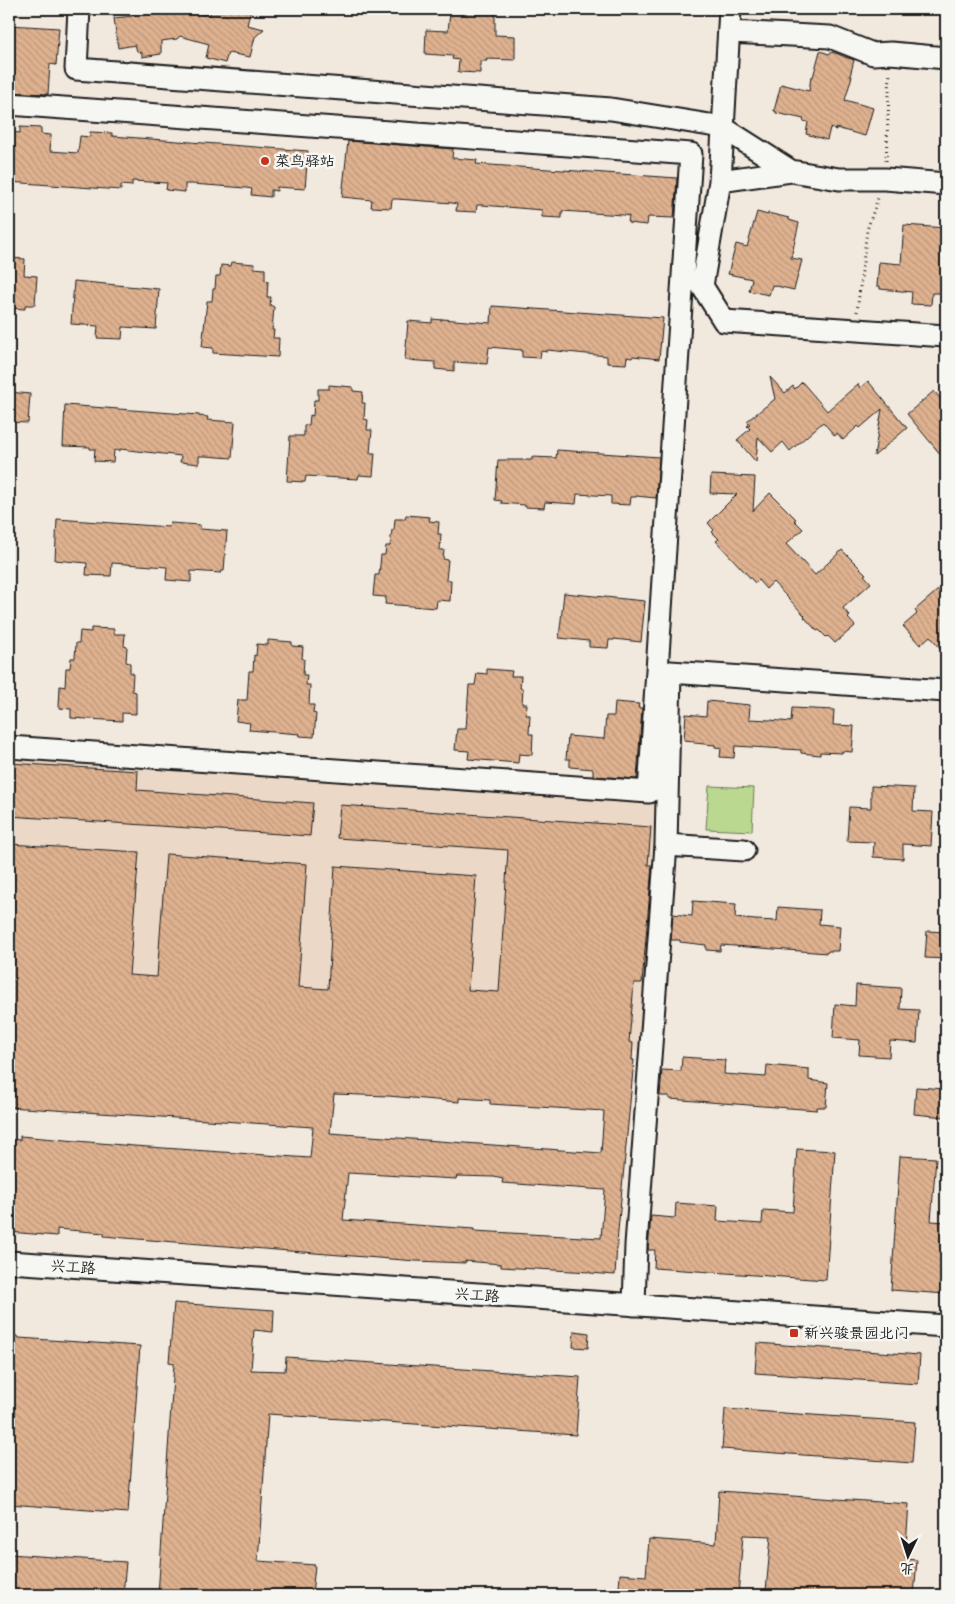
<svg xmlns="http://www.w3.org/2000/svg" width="955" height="1604" font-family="Sriracha,'LXGW WenKai TC',sans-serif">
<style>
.built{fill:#ebd8c6}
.garden{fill:#bad890;stroke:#6b7a56}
.building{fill:url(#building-back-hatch);stroke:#1c1c1c;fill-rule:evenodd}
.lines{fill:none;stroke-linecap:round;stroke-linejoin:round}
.minor-casing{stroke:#1c1c1c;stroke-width:25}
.path{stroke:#1c1c1c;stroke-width:3;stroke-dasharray:1 4;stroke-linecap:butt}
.minor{stroke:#f6f6f2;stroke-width:21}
.poi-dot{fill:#c8321e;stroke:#f6f6f2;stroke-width:2}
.labels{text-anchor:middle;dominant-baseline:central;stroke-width:5;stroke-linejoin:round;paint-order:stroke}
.poi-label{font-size:15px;fill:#1c1c1c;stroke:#f6f6f2;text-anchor:start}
.street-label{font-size:15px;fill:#1c1c1c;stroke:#f6f6f2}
</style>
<defs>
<pattern id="building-back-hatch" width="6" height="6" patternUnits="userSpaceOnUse" patternTransform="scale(1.25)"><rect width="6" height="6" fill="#deb18f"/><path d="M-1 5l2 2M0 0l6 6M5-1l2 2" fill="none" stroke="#be987b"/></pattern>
</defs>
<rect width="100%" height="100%" fill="#f1e8de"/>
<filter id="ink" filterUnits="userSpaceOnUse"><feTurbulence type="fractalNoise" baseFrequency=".02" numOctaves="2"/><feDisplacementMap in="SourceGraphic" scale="10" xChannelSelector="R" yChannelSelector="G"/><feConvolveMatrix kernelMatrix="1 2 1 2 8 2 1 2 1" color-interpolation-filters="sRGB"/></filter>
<g filter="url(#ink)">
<!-- built -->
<path class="built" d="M 9,759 L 662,802 L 645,1052 L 9,1019 Z"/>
<!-- garden -->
<path class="garden" d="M 709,786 L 754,788 L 752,831 L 706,829 Z"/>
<!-- building -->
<path class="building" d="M 132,9 L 163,9 L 163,12 L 183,11 L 210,15 L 211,9 L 251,9 L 247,25 L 264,29 L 255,37 L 250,57 L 228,53 L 225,63 L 206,58 L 209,44 L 180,36 L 177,39 L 161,41 L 161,54 L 142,57 L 142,53 L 137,51 L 135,45 L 118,48 L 114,18 L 133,16 Z
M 452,9 L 495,9 L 495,35 L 515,36 L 515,60 L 486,59 L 487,61 L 480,61 L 480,73 L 458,72 L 459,60 L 452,59 L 453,56 L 425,54 L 426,30 L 448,31 L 450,13 L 452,13 Z
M 9,25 L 59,28 L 56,65 L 50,64 L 48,94 L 9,92 Z
M 820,51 L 829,54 L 832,52 L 838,54 L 845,57 L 854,60 L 850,76 L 852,76 L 845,100 L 873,108 L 865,136 L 836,128 L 836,130 L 830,128 L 827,140 L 806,134 L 808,122 L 803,121 L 804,119 L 776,113 L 776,111 L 774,111 L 781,84 L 809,91 L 811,77 L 813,77 Z
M 20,127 L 41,128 L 41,134 L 51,135 L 50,151 L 78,153 L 80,136 L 90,137 L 90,132 L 112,133 L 112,136 L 308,151 L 305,189 L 277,187 L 277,191 L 271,190 L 271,197 L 251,195 L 252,189 L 246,188 L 192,184 L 185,184 L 185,192 L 166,190 L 167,183 L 132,181 L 132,186 L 121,185 L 121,190 L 9,182 L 10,132 L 20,133 Z
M 348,141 L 453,149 L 452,158 L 477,160 L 476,164 L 677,178 L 674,218 L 648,217 L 647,225 L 628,223 L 629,216 L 623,215 L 562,211 L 562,218 L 542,217 L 542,210 L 482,205 L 477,205 L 476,212 L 456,211 L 457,204 L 452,203 L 397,199 L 392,199 L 391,208 L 371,207 L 372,200 L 342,197 Z
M 757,212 L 768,215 L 768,213 L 789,218 L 789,220 L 799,223 L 791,258 L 802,260 L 794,290 L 772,285 L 769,295 L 749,291 L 752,279 L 728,274 L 736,244 L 747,247 Z
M 904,225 L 946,228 L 946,293 L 932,293 L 931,305 L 911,304 L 912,292 L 880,289 L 880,286 L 877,286 L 879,262 L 901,264 Z
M 9,258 L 25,259 L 24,275 L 37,276 L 35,305 L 25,305 L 25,309 L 9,308 Z
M 231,262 L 255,264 L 254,268 L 265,269 L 265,280 L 268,281 L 267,297 L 271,297 L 270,305 L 274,307 L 272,330 L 274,330 L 273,338 L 279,338 L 278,357 L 213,353 L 213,348 L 202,347 L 207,301 L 212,301 L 213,289 L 215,289 L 216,276 L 220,276 L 221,265 L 230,266 Z
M 74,281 L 159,289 L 156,329 L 123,327 L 122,339 L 97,338 L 98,326 L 71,324 Z
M 492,306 L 663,318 L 659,359 L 633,356 L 632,358 L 627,357 L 626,364 L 607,363 L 607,356 L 547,350 L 547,352 L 541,351 L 540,358 L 522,357 L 522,350 L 489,347 L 487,364 L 454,362 L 454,371 L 435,369 L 435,362 L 405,360 L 408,321 L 432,323 L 432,319 L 442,320 L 442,319 L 491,323 Z
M 770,377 L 785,393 L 793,386 L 795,389 L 802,382 L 827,411 L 858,384 L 860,388 L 868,381 L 907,428 L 874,456 L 882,409 L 860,428 L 858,426 L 843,440 L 837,433 L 835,436 L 823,422 L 790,451 L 783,442 L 772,452 L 758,437 L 756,462 L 737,440 L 750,429 L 747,426 L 750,424 L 747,421 L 775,399 Z
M 329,385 L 353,387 L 353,391 L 363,392 L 362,403 L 365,403 L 364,419 L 368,420 L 367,430 L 372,430 L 370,453 L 375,453 L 373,476 L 359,475 L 358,479 L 306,476 L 305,482 L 287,481 L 290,436 L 304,436 L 304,425 L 309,425 L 310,415 L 313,416 L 314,400 L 318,400 L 318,389 L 329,389 Z
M 934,391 L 946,405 L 946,461 L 907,414 Z
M 9,392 L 30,394 L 28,423 L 9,422 Z
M 65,405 L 199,415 L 199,416 L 208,417 L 207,420 L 235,422 L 232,458 L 205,456 L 199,456 L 199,464 L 180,462 L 181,456 L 120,449 L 120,451 L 114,450 L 113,462 L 94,461 L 95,449 L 90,449 L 90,447 L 63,446 Z
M 557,450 L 659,457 L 656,498 L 636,496 L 636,497 L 631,497 L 630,505 L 611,504 L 611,496 L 577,494 L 576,504 L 545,502 L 544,508 L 525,507 L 525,505 L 501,503 L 502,501 L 495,500 L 498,460 L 532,460 L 532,457 L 556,458 Z
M 711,475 L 755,477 L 753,511 L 770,493 L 796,519 L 794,520 L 803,529 L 786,544 L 815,575 L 842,550 L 866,574 L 864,575 L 871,583 L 843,608 L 850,616 L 848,618 L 855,626 L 835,643 L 828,636 L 826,637 L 819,630 L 817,631 L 804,617 L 805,616 L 773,582 L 766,589 L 758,580 L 755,583 L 716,541 L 719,539 L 712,532 L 714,530 L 708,523 L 737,494 L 710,493 Z
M 406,515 L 430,517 L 429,521 L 439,522 L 438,534 L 441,534 L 440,550 L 444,550 L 443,559 L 448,560 L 446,580 L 451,580 L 450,601 L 437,600 L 436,608 L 385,604 L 386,597 L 373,596 L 375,575 L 379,575 L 381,555 L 385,555 L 386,546 L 390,546 L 392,530 L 394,530 L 395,519 L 405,519 Z
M 57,519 L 169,527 L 170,523 L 200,525 L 200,529 L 227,531 L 224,571 L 221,571 L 221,573 L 191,571 L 191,582 L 166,580 L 167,567 L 112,563 L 111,576 L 86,575 L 87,563 L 55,560 Z
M 938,590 L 946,599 L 946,655 L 930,636 L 920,645 L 903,626 L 917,614 L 915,610 Z
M 564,593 L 645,601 L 641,642 L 614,639 L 614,640 L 609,640 L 608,648 L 589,647 L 589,641 L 559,638 Z
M 91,628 L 114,629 L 114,634 L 125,634 L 124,646 L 127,647 L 126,662 L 130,663 L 130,673 L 133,673 L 132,691 L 136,692 L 136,714 L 122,713 L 122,721 L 71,718 L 71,709 L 59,708 L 60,686 L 65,687 L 66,668 L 70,668 L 71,658 L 75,658 L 76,643 L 79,643 L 80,631 L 91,632 Z
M 268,640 L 292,642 L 292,646 L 303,647 L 302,659 L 304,659 L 303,675 L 307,675 L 306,685 L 310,685 L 309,705 L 314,705 L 313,713 L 316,714 L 314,737 L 299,736 L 300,734 L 249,730 L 250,723 L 236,721 L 238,700 L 247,700 L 249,671 L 253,671 L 254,655 L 256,656 L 257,644 L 268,645 Z
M 487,669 L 512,671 L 511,676 L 521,676 L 520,688 L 523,689 L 522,704 L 527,704 L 526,715 L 530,715 L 529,734 L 533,734 L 532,755 L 519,754 L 518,763 L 468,759 L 469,751 L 455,750 L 457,729 L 466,729 L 469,685 L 475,685 L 477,673 L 487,674 Z
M 707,701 L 750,705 L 749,719 L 770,720 L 791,722 L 792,708 L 834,710 L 833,725 L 854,726 L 852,752 L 842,751 L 842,753 L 820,752 L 820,755 L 801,753 L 801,750 L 735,746 L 734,758 L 720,757 L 721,748 L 715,747 L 715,745 L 694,743 L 694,741 L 684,740 L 686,714 L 706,716 Z
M 615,702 L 639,704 L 638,708 L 642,708 L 637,779 L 593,776 L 593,769 L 570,767 L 570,759 L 566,759 L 568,736 L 604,739 L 606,716 L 614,716 Z
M 9,763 L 138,771 L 137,790 L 313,803 L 310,836 L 9,816 L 12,780 L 9,780 Z
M 871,786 L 914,788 L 913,811 L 933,812 L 931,846 L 903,844 L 903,859 L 873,857 L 874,842 L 847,841 L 849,807 L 871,808 Z
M 340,805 L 651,827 L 648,865 L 652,865 L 646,938 L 642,983 L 634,983 L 629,1042 L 633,1043 L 632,1060 L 634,1060 L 618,1231 L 615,1275 L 590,1273 L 590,1272 L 501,1267 L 501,1264 L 465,1261 L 465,1263 L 416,1261 L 125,1238 L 104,1236 L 104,1233 L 57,1229 L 57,1236 L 9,1232 L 9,1139 L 20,1140 L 20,1136 L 134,1146 L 310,1158 L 313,1127 L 9,1107 L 9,844 L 139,852 L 129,975 L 157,977 L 166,854 L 307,864 L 298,987 L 328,989 L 335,866 L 476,876 L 468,990 L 499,992 L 508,850 L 337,838 ZM 334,1094 L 388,1096 L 459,1102 L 459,1098 L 490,1100 L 490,1104 L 604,1111 L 601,1153 L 330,1133 ZM 348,1173 L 456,1179 L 457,1176 L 494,1177 L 503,1179 L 502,1183 L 605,1190 L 601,1238 L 474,1231 L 474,1229 L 343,1220 Z
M 693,901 L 736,904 L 735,918 L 755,920 L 777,921 L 778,907 L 820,910 L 819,924 L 840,926 L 838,951 L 828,951 L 827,953 L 721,945 L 720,951 L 706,950 L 706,945 L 680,942 L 680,940 L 671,940 L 673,914 L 692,916 Z
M 927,931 L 946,932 L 946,959 L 925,958 Z
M 856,985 L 901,988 L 900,1009 L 919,1010 L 917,1043 L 890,1041 L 889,1057 L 859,1055 L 860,1040 L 833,1038 L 835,1004 L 855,1006 Z
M 682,1057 L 725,1060 L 724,1074 L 766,1077 L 767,1065 L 809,1069 L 809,1080 L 828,1083 L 826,1107 L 817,1107 L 817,1110 L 789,1108 L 669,1099 L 669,1096 L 660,1096 L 662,1070 L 681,1071 Z
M 916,1087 L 946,1089 L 945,1117 L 914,1114 Z
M 797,1149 L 835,1151 L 826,1280 L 654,1268 L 655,1250 L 648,1250 L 651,1216 L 675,1218 L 676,1203 L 718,1206 L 717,1221 L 762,1224 L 763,1210 L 793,1212 Z
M 900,1156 L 936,1158 L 931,1221 L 946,1222 L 946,1294 L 891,1290 Z
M 174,1303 L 274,1310 L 273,1332 L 254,1330 L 251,1370 L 285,1371 L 286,1357 L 580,1377 L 576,1435 L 268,1414 L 258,1561 L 315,1565 L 312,1595 L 158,1595 L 174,1363 L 169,1362 Z
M 9,1330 L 19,1338 L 140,1346 L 128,1513 L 9,1504 Z
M 574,1331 L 589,1333 L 588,1348 L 573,1347 Z
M 757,1343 L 920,1355 L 918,1384 L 755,1373 Z
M 725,1409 L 915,1422 L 912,1463 L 722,1449 Z
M 719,1491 L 909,1504 L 905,1559 L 917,1560 L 914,1595 L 817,1595 L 766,1591 L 771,1536 L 743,1535 L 738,1595 L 697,1595 L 619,1588 L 620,1574 L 646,1576 L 649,1539 L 716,1544 Z
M 9,1554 L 126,1562 L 123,1595 L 9,1595 Z"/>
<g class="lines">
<defs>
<path id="minor" d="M 79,9 L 76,69 L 611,109 L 722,127 L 791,171
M 729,32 L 830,37 L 873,54 L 891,53 L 946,58
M 9,104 L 691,154 L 649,792 L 9,747
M 720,181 L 730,9
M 946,184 L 885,179 L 839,179 L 791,171 L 720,181 L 702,286 L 724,321 L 946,336
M 666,845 L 744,850
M 9,1262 L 946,1326
M 634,1305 L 636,1245 L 666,845 L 670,672 L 946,691"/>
</defs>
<!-- minor casing -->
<use href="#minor" class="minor-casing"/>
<!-- path -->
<path class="path" d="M 886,161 L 890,72
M 857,312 L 867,230 L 878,198"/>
<!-- minor -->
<use href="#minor" class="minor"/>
</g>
</g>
<!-- markers -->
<g class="poi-dot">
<circle cx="265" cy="161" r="5"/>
<rect x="789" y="1328" width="10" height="10" rx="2.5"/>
</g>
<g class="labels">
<!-- poi labels -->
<g class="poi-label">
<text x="275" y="161">菜鸟驿站</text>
<text x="804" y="1333">新兴骏景园北门</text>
</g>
<!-- street labels -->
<g class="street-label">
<text transform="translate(73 1267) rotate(4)">兴工路</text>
<text transform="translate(477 1295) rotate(4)">兴工路</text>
</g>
</g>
<!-- margin -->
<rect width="955" height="1604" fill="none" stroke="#f6f6f2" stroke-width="30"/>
<rect x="15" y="15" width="925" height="1574" fill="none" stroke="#1c1c1c" stroke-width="2" filter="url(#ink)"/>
<!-- north arrow -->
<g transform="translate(908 1556) rotate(184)" stroke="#f6f6f2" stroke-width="4" paint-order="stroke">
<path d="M0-4L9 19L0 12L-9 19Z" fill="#1c1c1c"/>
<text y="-8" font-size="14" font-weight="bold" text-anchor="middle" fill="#1c1c1c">北</text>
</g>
</svg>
